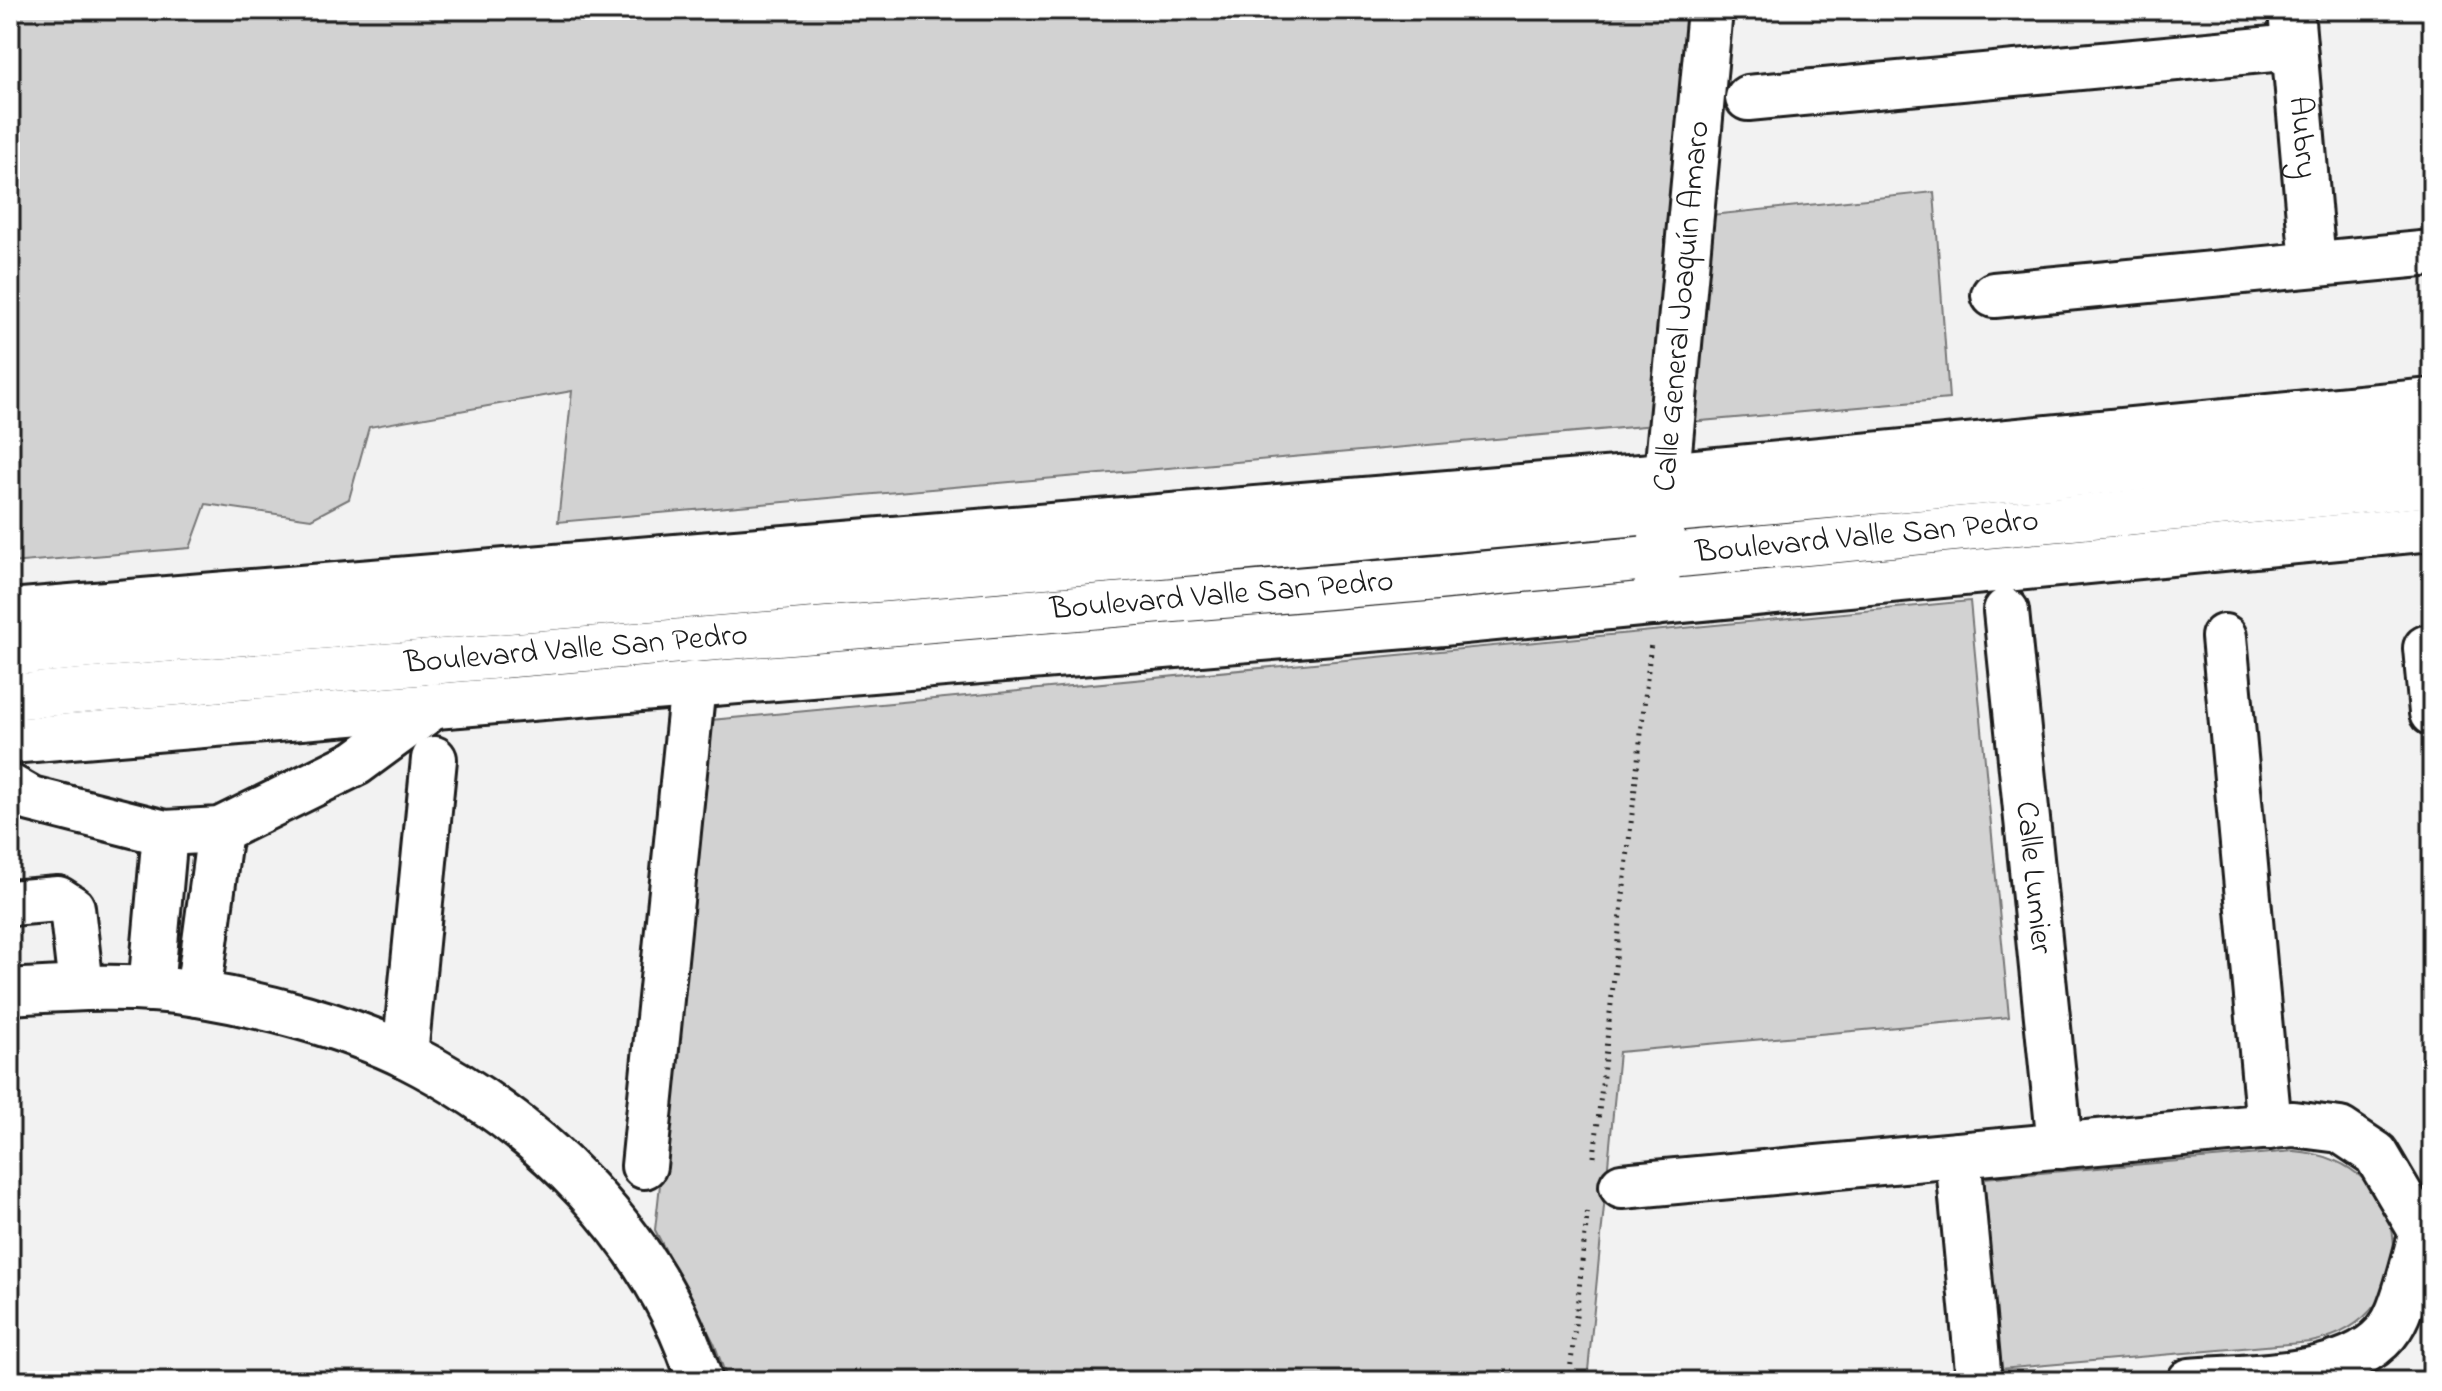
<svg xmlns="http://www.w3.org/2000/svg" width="2442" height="1391" font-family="'Indie Flower',sans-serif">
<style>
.green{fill:#d2d2d2;stroke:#777;stroke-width:2}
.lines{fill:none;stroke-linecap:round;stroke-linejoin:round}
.minor-casing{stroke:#1c1c1c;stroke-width:50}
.major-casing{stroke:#1c1c1c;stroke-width:50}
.path{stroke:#1c1c1c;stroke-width:5;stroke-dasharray:2 6;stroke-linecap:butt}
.minor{stroke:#fff;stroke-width:44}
.major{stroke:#fff;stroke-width:44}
.labels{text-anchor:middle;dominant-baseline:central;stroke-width:6;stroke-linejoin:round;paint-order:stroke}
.street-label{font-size:32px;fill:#1c1c1c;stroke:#fff}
</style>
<rect width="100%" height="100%" fill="#f2f2f2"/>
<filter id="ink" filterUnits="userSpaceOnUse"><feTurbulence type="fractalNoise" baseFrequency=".0125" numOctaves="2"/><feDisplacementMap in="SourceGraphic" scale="16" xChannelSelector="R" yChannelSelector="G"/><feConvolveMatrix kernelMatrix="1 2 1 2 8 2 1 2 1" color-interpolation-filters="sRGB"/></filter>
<g filter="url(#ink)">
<!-- green -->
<path class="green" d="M 10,10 L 1725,10 L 1702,216 L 1934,192 L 1949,399 L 558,522 L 572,391 L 369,427 L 349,499 L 311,519 L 206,504 L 190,548 L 10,563 Z
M 1970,601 L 2009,1017 L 1619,1052 L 1587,1381 L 728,1381 L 714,1343 L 655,1230 L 711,720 Z
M 2294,1151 C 2418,1160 2430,1319 2311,1342 L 2000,1369 L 1984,1178 Z"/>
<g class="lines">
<defs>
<g id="minor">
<path id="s1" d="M 2291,10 L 2313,264"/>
<path d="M 1748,98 L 2294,47"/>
<path d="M 1994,295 L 2432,253"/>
<path id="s2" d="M 1655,603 L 1710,10"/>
<path id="s3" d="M 2006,611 L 2060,1146"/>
<path d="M 2224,637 L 2269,1127"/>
<path d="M 2426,648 L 2432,713"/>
<path d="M 10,787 L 31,799 L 165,833 L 220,830 L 356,763 L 435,705"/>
<path d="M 10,903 L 58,899 L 72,908 L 81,987"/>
<path d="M 151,989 L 165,833"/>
<path d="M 10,992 C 72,988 136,984 198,994 C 264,1005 347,1026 407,1056 C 538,1122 657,1238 700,1381"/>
<path d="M 198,994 L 220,830"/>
<path d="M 405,1055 L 434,759"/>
<path d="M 1958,1155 L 1979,1381"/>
<path d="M 644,1166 L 693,684"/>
<path d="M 1622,1186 L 2293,1124 L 2340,1130 L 2376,1154 L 2422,1232 C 2415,1256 2404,1307 2391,1326 C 2356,1381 2247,1376 2190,1381"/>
</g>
<g id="major">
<path d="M 10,612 L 1665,475 L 2432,401"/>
<path d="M 10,653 L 1127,559 L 2432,442"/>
<path id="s4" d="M 10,697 L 1426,579 L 2432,484"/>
<path d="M 10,741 L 1443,623 L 2432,528"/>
</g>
</defs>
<!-- minor casing -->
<use href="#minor" class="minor-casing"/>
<!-- major casing -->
<use href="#major" class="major-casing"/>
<!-- path -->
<path class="path" d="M 1594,1157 L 1651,643
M 1569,1381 L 1588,1207"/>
<!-- minor -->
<use href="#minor" class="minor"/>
<!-- major -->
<use href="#major" class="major"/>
</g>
</g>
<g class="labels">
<!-- street labels -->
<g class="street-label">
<text stroke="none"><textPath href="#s1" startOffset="128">Aubry</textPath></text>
<text stroke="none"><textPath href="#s2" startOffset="298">Calle General Joaquín Amaro</textPath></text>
<text stroke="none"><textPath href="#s4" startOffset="1864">Boulevard Valle San Pedro</textPath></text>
<text stroke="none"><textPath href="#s4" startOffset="1216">Boulevard Valle San Pedro</textPath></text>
<text stroke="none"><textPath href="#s4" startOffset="568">Boulevard Valle San Pedro</textPath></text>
<text stroke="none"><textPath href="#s3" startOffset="268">Calle Lumier</textPath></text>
</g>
</g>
<!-- margin -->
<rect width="2442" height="1391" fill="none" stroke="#fff" stroke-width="40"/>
<rect x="20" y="20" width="2402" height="1351" fill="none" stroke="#1c1c1c" stroke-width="3" filter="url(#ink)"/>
</svg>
